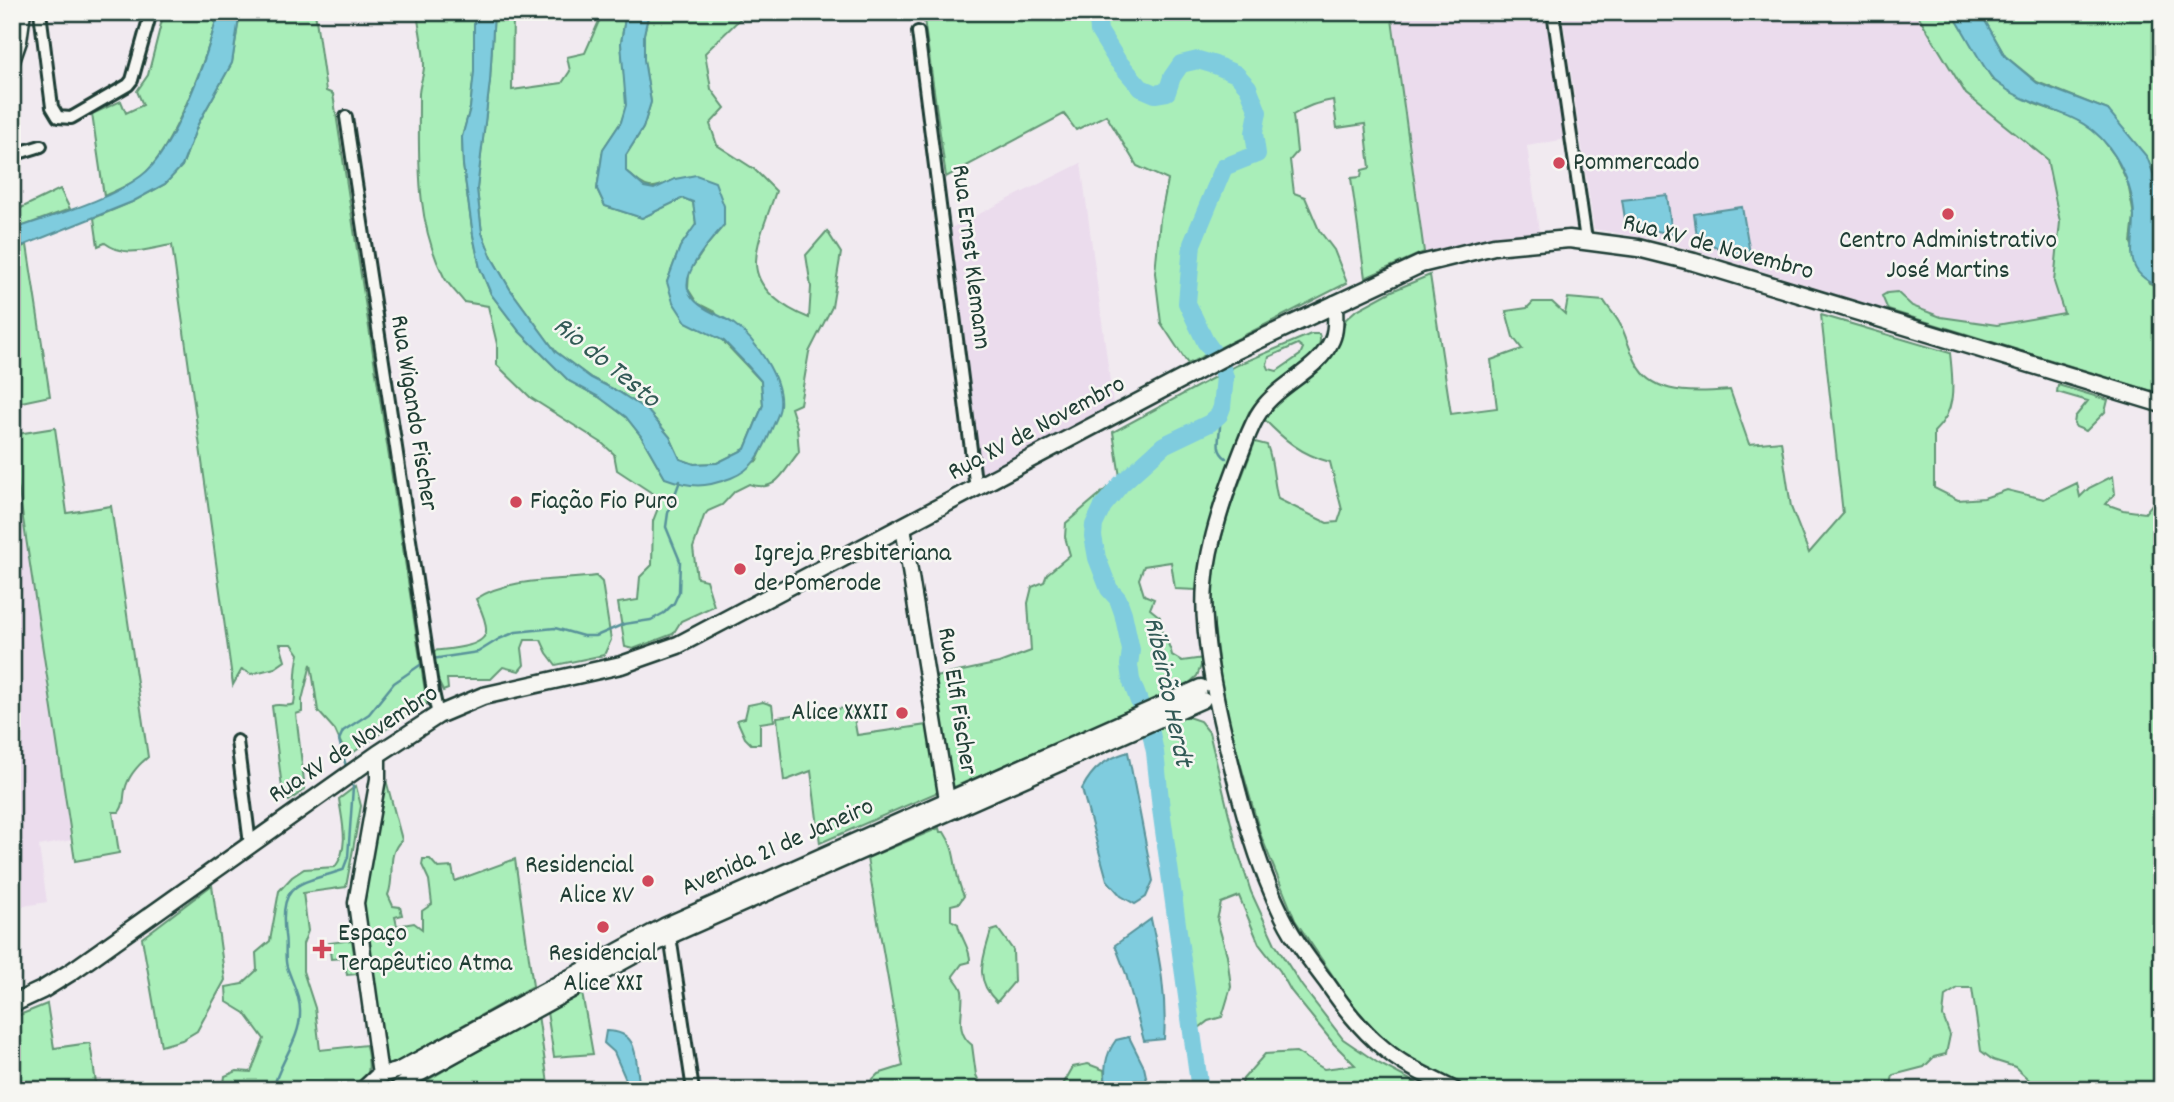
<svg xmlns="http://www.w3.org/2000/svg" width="2174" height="1102" font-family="Dekko,sans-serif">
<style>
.built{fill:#ebdced}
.green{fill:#a9eeb9;stroke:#649676;stroke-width:2;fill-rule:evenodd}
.water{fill:#7fccde;stroke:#59939a;stroke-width:2}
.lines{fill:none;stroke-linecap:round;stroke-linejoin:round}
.stream{stroke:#59939a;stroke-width:2.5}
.river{stroke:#7fccde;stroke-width:18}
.street-casing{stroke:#1f3d34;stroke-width:16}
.secondary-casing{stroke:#1f3d34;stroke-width:19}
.primary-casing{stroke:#1f3d34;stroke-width:21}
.street{stroke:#f6f6f2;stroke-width:10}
.secondary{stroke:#f6f6f2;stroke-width:14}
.primary{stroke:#f6f6f2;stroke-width:16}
.poi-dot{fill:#d1495b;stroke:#f6f6f2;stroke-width:2.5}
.labels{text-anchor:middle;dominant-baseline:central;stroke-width:5;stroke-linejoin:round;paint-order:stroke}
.poi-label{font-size:26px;fill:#1f3d34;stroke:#f6f6f2;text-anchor:start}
.street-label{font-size:26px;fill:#1f3d34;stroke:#f6f6f2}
.water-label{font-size:28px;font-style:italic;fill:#325a56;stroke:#f6f6f2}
</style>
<rect width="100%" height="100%" fill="#f1eaf0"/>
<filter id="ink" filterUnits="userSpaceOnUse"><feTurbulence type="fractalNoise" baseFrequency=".0143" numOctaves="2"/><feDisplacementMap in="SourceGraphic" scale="14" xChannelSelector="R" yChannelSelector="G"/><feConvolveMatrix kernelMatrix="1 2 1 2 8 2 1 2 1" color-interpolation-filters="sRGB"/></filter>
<g filter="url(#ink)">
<!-- built -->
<path class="built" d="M 1391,12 L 1547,12 L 1566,139 L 1527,146 L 1539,231 L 1493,237 L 1424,252 Z
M 1562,12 L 1916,12 L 1966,94 L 2047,159 L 2060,222 L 2054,282 L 2103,377 L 1701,252 L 1661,241 L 1594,229 Z
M 1081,163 L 1113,404 L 980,475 L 949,229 Z
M 13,446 L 72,840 L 39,846 L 47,902 L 12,908 Z"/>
<!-- green -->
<path class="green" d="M 164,12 L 218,12 C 209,52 173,150 143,175 C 133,184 116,190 104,196 L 92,114 L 121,101 L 126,113 L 143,105 L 137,91 L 148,75 Z
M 240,12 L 315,12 L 326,91 L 333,94 L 427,704 L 402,718 L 347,757 L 335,730 L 318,711 L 311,664 L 302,700 L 302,712 L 296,714 L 305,789 L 289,801 L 283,796 L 272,706 C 280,703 286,708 294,704 C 297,687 294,671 299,654 L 292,644 L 280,644 L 285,661 L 275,668 L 251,674 L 242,669 L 233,685 L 172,245 C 149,248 126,259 105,243 L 98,246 L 94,218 L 132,202 L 165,184 L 182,166 L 198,124 L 232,63 Z
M 417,12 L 474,12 L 474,72 L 470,108 L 462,137 L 463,165 L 473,235 L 480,268 L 491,294 L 519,331 L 569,381 L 599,397 L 626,417 L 641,436 L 665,478 L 757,461 L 780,405 L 715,312 L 697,303 L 688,289 L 689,272 L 707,245 L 724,225 L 675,179 C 649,192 648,190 626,171 L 626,155 L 643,128 L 651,102 L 644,60 L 644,34 L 649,12 L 743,12 L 741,18 L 705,53 L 711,89 L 725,108 L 710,124 L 717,145 L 754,169 L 776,191 C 769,213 757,238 756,261 C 755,290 786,309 809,318 L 811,287 L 806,255 L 827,231 L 841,253 L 832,307 L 809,352 L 800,404 L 791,408 L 797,427 L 799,452 C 783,471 777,494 749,484 L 735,491 L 722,505 L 708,511 L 704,516 L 693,548 L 697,578 L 706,580 L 714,606 L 681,621 L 673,634 L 633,649 L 625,647 L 618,603 L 638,600 L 640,577 L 652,565 L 653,521 L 658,508 L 655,495 L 617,470 L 614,454 L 602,443 L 531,398 L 497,365 L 497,344 L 488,306 L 464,302 C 458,294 449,286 444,277 C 415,221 419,158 419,98 C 418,87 424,77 424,66 C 424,48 419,30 417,12 Z
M 494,12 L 513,12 L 512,90 L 562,83 L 570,71 L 567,57 L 585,53 L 603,12 L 626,12 L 621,43 L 627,105 L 621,122 L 603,149 L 597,189 L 605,206 L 642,218 L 683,198 L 693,202 L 696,225 L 680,247 L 667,282 L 761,381 L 763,405 L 745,449 L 717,463 L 694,464 L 680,459 L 670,437 L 648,411 L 619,392 L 591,378 L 556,352 L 510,289 L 492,258 L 482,233 L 477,189 L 490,81 Z
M 923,12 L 1391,12 L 1424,252 L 1365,278 L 1351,178 L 1361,177 L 1362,170 L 1370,168 L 1365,124 L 1337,128 L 1333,100 C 1317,103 1306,106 1293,115 L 1297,152 L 1290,160 L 1294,193 L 1305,197 L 1319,230 L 1334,250 L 1347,283 L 1188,364 L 1161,323 L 1155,273 L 1160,219 L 1168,180 L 1137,166 L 1106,115 L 1076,130 L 1064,114 L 946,177 Z
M 1916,12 L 1952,12 L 1993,80 L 2035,104 L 2073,117 L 2098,133 L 2115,156 L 2128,183 L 2134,216 L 2131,243 L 2149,283 L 2162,288 L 2162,394 L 1888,310 L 1882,296 L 1887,293 L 1897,292 L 1912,306 L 1941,317 L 1997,325 L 2064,313 L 2054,282 L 2060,222 L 2047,159 L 1966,94 Z
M 1980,12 L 2162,12 L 2162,248 L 2159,189 L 2108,110 L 2037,82 L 2005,56 Z
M 60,189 L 70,209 L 12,230 L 12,203 L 21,208 Z
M 27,245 L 50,396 L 12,404 L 12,250 Z
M 1430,275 L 1451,414 L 1497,408 L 1491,360 L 1522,349 L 1513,337 L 1506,311 L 1527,308 L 1533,302 L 1552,302 L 1565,314 L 1568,298 L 1604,301 C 1609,309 1616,316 1620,324 C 1628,339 1631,359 1643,373 C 1662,396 1704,392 1730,390 L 1749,444 L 1781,441 L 1791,507 L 1809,553 L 1843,514 L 1821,315 L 1950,353 C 1953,383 1958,410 1934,432 L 1934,488 L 1958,500 L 1984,498 L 2007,490 L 2044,499 L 2077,483 L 2080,497 L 2089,488 L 2113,476 L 2115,494 L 2106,504 L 2123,510 L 2145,513 L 2156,499 L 2162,474 L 2162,1090 L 2040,1090 L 2015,1067 L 1993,1060 L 1981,1051 L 1972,988 L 1958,988 L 1945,996 L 1943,1016 L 1950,1035 L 1946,1054 L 1934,1057 L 1924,1067 L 1893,1075 L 1890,1090 L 1464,1090 L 1432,1075 L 1387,1042 L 1354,1007 L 1295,920 L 1261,836 L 1232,734 L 1221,683 L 1210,593 L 1215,562 L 1230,508 L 1255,442 L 1267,445 C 1274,463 1273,481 1278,499 L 1327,523 L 1338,522 L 1342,510 L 1330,462 C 1302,455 1283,439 1264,419 L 1269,410 L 1333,354 L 1346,319 L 1355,311 L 1392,291 Z
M 1311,334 L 1319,334 C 1322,342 1318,347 1314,353 L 1270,389 L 1249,412 L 1232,460 L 1201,564 L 1197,590 L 1175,589 L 1171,562 L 1144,566 L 1139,579 L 1144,595 L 1154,599 L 1150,609 L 1160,617 C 1159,636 1169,639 1172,655 L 1182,661 L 1204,658 L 1197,676 L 1185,687 L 952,788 L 935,677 L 999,663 L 1031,651 L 1028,603 L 1032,587 L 1044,582 L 1047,574 L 1070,555 L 1065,537 L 1066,523 L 1120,477 L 1113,432 L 1235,366 ZM 1298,344 L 1303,348 L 1300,355 L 1277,371 L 1269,369 L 1267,364 L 1269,357 Z
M 2058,385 L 2108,400 L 2105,412 L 2086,431 L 2076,427 L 2074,424 L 2075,417 L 2088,401 L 2057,392 Z
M 12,408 L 17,434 L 55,428 L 67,513 L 111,506 L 148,757 C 137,766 128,776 125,790 C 123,799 125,805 119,812 L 113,812 L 119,853 L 75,861 L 12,446 Z
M 596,576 L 602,582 L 611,640 L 604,655 L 556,665 L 547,653 L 541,640 L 525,640 L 522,648 L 524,665 L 519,671 L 503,667 L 491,679 L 447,679 L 448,689 L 443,691 L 437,679 L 433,651 C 447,649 485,648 486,631 C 487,621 480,608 476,599 C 509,577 559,581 596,576 Z
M 763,702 L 772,705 L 774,721 L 760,723 L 760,744 L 751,744 L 745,738 L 737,720 L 745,718 L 748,705 Z
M 852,707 L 857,735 L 927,725 L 938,792 L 820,843 L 811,771 L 784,781 L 777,717 Z
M 1188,717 L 1200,721 L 1209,732 L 1237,848 L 1251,892 L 1275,944 L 1302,986 L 1343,1039 L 1378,1063 L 1429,1090 L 1241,1090 L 1243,1079 L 1265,1054 L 1296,1052 L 1324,1069 L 1355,1065 L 1334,1044 L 1291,991 L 1280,971 L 1259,944 L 1239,896 L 1221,903 L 1217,920 L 1227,955 L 1231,987 L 1222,1017 L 1208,1021 L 1194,1032 L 1187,1025 L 1184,1006 L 1189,1003 L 1176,907 L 1167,885 L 1157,822 L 1157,789 L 1143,733 L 1177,719 Z
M 385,776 L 402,840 C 385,855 396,876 388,895 L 393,906 L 400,907 L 402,915 L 395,917 L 397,926 L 414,923 L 422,929 L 422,911 L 432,904 L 429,880 L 422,865 L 423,859 L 430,859 L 438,868 L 452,867 L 455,881 L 515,859 L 533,986 L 388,1067 L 385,1064 L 362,904 Z
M 356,786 L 361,806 L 346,887 L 303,893 L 308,931 L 303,944 L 303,971 L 315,1008 L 320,1050 L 366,1045 C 370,1069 373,1076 351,1090 L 230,1090 L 224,1083 L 225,1076 L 237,1071 L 251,1072 L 264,1039 L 245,1013 L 227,1002 L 226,987 L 242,984 L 257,970 L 256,953 L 270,941 L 279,891 L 292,877 L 304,869 L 335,867 C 350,847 342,821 339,799 Z
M 939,828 L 940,832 L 944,832 C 958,852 953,874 964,896 L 959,903 L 951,905 L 951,920 L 958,924 C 960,938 971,948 970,962 L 962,964 L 953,976 C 956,981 961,986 962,991 C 965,1010 953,1031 972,1045 L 976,1075 L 983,1090 L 854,1090 L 867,1085 L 878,1074 L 903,1066 L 867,858 Z
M 212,885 L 225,980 L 197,1031 L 182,1040 L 161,1046 L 142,938 Z
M 998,929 L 1013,950 L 1014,982 L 997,1002 C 973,979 983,959 991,931 Z
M 352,940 L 357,974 L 347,975 L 344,958 L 331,959 L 329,943 Z
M 582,993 L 593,1054 L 554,1057 L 547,1012 Z
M 47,1004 L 54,1048 L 90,1043 L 97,1090 L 12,1090 L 12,1018 Z
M 538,1015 L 549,1090 L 411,1090 Z
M 1088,1064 L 1104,1070 L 1106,1090 L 1060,1090 L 1073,1067 Z"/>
<!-- water -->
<path class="water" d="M 218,12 L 240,12 L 232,63 L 198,124 L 182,166 L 165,184 L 132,202 L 12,250 L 12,230 C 53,215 106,202 141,176 C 174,153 209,52 218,12 Z
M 474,12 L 494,12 L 490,81 L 477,189 L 482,233 L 492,258 L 510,289 L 556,352 L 591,378 L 619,392 L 648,411 L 670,437 L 680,459 L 694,464 L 717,463 L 745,449 L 763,405 L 761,381 L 747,365 L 724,341 L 686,322 L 673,302 L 667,282 L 680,247 L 696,224 L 693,202 L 683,198 L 642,218 L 605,206 L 597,189 L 603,149 L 621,122 L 626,105 L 621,43 L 626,12 L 649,12 L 644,34 L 644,60 L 651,102 L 643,128 L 626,155 L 626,171 L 644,187 L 654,189 L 675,179 L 696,175 L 715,182 L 724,206 L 724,225 C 712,239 683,270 688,289 C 693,308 720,314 734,324 C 755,339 783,379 780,406 C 780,413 774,423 771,431 C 762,452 754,469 731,478 C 704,488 692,488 665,478 L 641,436 L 626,417 L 599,397 L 569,381 L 519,331 L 491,294 L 480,268 L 473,235 L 463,165 L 462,137 L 470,108 L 474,72 Z
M 1952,12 L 1980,12 L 2005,56 L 2037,83 L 2108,110 L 2147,157 L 2159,189 L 2162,288 C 2121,271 2134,253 2134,217 C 2134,197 2126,174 2115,156 C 2084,105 2036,115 1995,81 C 1985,72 1961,26 1952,12 Z
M 1667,195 L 1672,234 L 1626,225 L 1622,200 Z
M 1742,207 L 1751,259 L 1722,250 L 1697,237 L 1694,214 Z
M 1128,752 L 1153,881 L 1146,897 L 1135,904 L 1121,896 L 1107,880 L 1082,789 C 1093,767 1106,759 1128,752 Z
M 1151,919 C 1160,960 1167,998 1164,1039 L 1144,1041 L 1126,974 L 1115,945 Z
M 606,1031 C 639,1031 635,1056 639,1082 L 634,1089 L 629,1087 L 614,1052 L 604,1043 Z
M 1129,1037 L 1144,1067 L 1149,1090 L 1106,1090 C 1104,1071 1104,1056 1116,1040 Z"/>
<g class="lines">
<!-- stream -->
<path class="stream" d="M 1219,415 C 1224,430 1211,448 1226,458
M 432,659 L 478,652 L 499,639 L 516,632 L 555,628 L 583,636 L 596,636 L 624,624 L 651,620 L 664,613 L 674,603 L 679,592 L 680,561 L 666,527 L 668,513 L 680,481
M 347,770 L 339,740 L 343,731 L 369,714 L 394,683 L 426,661
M 273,1090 C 278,1064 300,1040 300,1014 C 301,998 292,982 287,967 C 284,957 287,945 285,935 C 278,881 300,884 343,870 L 348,857 L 353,787 L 350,780"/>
<!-- river -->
<path class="river" d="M 1097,12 L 1099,31 L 1117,60 L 1141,88 L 1155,94 L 1167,92 L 1172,77 L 1181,64 L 1198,60 L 1215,65 L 1236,74 L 1248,87 L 1258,112 L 1254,133 L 1257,154 L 1224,167 L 1192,244 L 1187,303 L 1205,341 L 1220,362 L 1225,377 L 1222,407 L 1219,415 L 1210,423 L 1164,445 L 1121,484 L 1103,506 L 1094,525 L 1093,536 L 1097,558 L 1109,589 L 1118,599 L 1123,613 L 1131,650 L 1129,665 L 1131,680 L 1151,733 L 1155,752 L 1161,809 L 1200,1090"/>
<defs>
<path id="street" d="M 40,12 L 52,107 L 58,117 L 71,118 L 128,85 L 132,80 L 151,12
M 1553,12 L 1586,240
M 918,32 L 976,489
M 346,117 L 433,692 L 438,715
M 12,155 L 41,146
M 237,741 L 250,844
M 670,936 L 693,1090"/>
<path id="secondary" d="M 12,61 L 19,41 L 23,12
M 1335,303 C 1335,315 1337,329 1332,340 C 1319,370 1280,383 1261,410 C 1253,421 1248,435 1243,448 C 1227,489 1208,541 1205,585 C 1201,631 1215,697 1226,742 C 1240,801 1256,863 1283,917 C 1295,941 1311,962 1327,983 C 1343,1006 1360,1029 1382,1047 C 1403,1066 1430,1077 1455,1090
M 903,527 L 947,800
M 378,754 L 378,779 L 356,903 L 380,1075
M 398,1088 L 410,1079 L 670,936 L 1203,700
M 362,1090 L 377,1076 L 397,1071 L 664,926 L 1201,687"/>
<path id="primary" d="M 12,1004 L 42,990 L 71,972 L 378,754 L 438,715 L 483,696 L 621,665 L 678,645 L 1235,351 L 1421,264 L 1494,246 L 1569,239 L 1638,248 L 1694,262 L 2162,404"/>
</defs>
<!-- street casing -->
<use href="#street" class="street-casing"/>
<!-- secondary casing -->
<use href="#secondary" class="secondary-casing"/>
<!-- primary casing -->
<use href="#primary" class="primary-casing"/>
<!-- street -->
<use href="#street" class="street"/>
<!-- secondary -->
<use href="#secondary" class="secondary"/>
<!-- primary -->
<use href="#primary" class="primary"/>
</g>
</g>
<!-- markers -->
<g class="poi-dot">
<circle cx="1559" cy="163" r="7"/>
<circle cx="1948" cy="214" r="7"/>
<circle cx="516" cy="502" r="7"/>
<circle cx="740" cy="569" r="7"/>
<circle cx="902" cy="713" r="7"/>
<circle cx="648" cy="881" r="7"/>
<circle cx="603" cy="927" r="7"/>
<path d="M318.5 938.5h7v7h7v7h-7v7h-7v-7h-7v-7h7z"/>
</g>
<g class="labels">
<!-- poi labels -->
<g class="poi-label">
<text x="1573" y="163">Pommercado</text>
<text x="1948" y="241" text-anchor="middle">Centro Administrativo<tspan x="1948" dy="30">José Martins</tspan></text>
<text x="530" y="502">Fiação Fio Puro</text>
<text x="754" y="554">Igreja Presbiteriana<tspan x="754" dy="30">de Pomerode</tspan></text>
<text x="888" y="713" text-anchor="end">Alice XXXII</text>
<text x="634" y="866" text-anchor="end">Residencial<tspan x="634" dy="30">Alice XV</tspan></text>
<text x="338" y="934">Espaço<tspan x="338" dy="30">Terapêutico Atma</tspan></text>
<text x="603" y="954" text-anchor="middle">Residencial<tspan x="603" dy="30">Alice XXI</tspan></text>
</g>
<!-- street labels -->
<g class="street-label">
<text transform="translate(1718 248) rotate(15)">Rua XV de Novembro</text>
<text transform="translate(970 257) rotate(83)">Rua Ernst Klemann</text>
<text transform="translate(413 413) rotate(81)">Rua Wigando Fischer</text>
<text transform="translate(1037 429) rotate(-28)">Rua XV de Novembro</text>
<text transform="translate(956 701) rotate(81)">Rua Elfi Fischer</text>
<text transform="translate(354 745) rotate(-33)">Rua XV de Novembro</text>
<text transform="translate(778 848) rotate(-24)">Avenida 21 de Janeiro</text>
</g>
<!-- water labels -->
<g class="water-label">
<text transform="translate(605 364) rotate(39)">Rio do Testo</text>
<text transform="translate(1166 692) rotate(78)">Ribeirão Herdt</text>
</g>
</g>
<!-- margin -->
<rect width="2174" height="1102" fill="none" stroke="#f6f6f2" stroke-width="42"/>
<rect x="21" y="21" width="2132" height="1060" fill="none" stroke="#1f3d34" stroke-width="2.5" filter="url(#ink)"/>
</svg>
